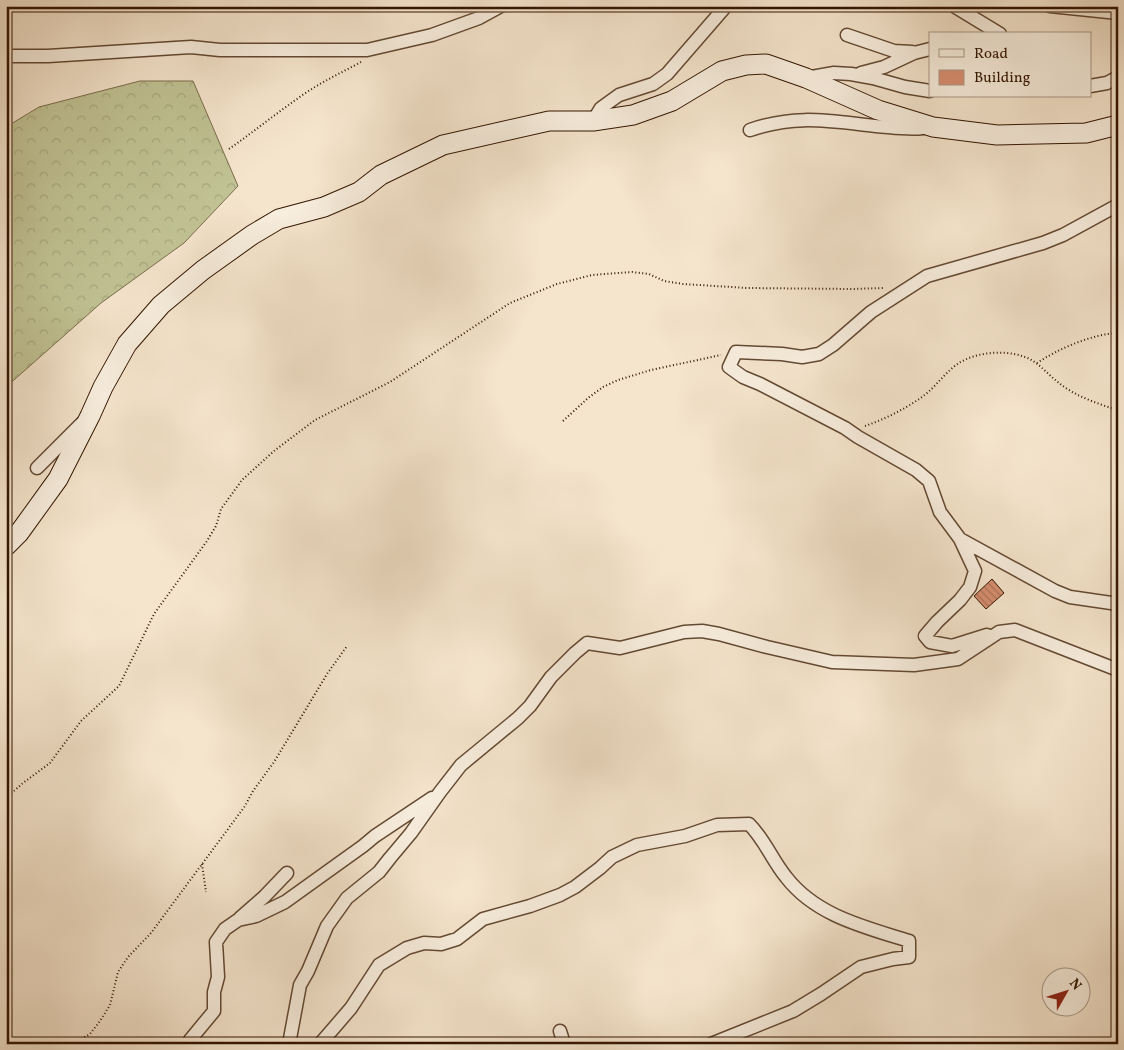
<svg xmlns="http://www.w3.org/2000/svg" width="1124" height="1050" viewBox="0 0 1124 1050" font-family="Vollkorn,serif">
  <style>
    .forest { fill: url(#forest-crowns); stroke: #7a6c4a }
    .building { fill: url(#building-back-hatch); stroke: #321500 }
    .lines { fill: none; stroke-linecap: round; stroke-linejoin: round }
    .street-casing { stroke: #634933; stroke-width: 15 }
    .secondary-casing { stroke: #321500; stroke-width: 21 }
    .path { stroke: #321500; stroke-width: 2; stroke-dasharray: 1 2.5; stroke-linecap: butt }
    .street { stroke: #f8eede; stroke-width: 12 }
    .secondary { stroke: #f8eede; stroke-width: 19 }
  </style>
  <defs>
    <pattern id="forest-crowns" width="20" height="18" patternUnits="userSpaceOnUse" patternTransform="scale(1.25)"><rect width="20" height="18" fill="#c1c395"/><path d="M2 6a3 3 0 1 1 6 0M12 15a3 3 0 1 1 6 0" fill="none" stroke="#a6a77f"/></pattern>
    <pattern id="building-back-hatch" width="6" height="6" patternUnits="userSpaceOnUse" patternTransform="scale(1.25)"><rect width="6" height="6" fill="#d78e70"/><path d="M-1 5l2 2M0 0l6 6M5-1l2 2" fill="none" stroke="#af735a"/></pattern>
  </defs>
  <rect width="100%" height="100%" fill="#f5e5cd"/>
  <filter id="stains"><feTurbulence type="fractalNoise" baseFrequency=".004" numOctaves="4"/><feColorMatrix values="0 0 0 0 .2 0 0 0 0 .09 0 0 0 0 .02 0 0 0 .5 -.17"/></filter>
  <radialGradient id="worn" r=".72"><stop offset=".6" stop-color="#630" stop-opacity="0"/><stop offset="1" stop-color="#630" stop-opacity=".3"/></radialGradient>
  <path class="forest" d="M140,81H193L238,186L184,243L101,303L6,387V127L39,107Z"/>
  <path class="building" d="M992,579L1004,593L986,609L974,596Z"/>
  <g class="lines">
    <g class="street-casing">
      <path id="street" d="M954,6L1000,34
        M1050,6L1118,13
        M847,35L894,51L912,52
        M6,56H48L191,47L220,50H367L432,35L479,18L501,6
        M861,73L884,67L914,53L930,49
        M806,78L834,73L851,74L873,78L905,87L930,91
        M1090,86L1107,83L1118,77
        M593,121L601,108L619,95L653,84L667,74L726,6
        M750,130C797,114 828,121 876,126C891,127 907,130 923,128
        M37,468L82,423
        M960,539L1055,591L1070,597L1118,604
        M987,635L952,646L930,642L925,636L937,622L960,600L970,587L975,571L960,539L940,512L929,481L916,470L858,437L845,428L760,384L743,377L729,367L736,352L782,354L802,357L819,354L833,345L871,312L927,276L1043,243L1063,235L1118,205
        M240,918L264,897L287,873
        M560,1031L564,1044
        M190,1040L214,1011V992L218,977L216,942L225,929L238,920L256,916L285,902L363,846L375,836L432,798
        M289,1044L300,985L308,971L327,926L347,898L379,872L390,858L411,833L440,792L461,765L518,718L530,706L551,677L575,653L587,643L620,648L684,632L702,631L719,634L767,647L832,662L914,665L958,659L999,632L1015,630L1118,670
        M320,1044L351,1008L379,965L407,948L424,943L441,944L457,939L483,919L530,906L560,895L575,887L600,868L612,857L637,845L685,836L717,825L749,824C765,840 772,860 786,877C816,916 865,927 909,941V957L893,959L861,967L821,994L793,1011L711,1044"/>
    </g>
    <g class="secondary-casing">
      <path id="secondary" d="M6,546L19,533L58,479L90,416L103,387L127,344L161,305L203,270L252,235L279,219L324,207L359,192L381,175L443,145L549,121H593L633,115L672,101L722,71L746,65L766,64L806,78L878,110L933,127L997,135L1086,133L1118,125"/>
    </g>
    <path class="path" d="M229,149C252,133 274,115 297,99C317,84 339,74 361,62
      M1037,363C1058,349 1092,334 1118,333
      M563,421L588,398L603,387L618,380L651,370L721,355
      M865,426C885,419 905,409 922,397C936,387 945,372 959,363C976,352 1004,350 1022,356C1037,360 1047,374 1059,383C1075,396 1098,404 1118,410
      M6,798L23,783L50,763L81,721L119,686L154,614L207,541L216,526L221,509L242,480L274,451L315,420L390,382L510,303L557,284L592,275L632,272L649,274L664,281L683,284L747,288L851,289L884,288
      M202,864L206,892
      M72,1044L90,1034L100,1021L110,1005L118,972L128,957L151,933L245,806L253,791L274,762L327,674L347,646"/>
    <use href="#street" class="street"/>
    <use href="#secondary" class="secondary"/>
  </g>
  <rect width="1124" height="1050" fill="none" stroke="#f5e5cd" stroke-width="25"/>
  <rect x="8" y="8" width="1109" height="1035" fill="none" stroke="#321500" stroke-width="2.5"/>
  <rect x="12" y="12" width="1099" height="1025" fill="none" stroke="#321500"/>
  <rect x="929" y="32" width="162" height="65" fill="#f8eede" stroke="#a99785"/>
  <rect x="939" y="49" width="25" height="8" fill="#f8eede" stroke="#a99785"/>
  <text x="974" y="58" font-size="15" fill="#321500">Road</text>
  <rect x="939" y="70" width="25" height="15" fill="#d78e70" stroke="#a99785"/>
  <text x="974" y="82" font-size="15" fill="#321500">Building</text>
  <g transform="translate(1066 992) rotate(51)"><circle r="24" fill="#f8eede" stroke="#a99785"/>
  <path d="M0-4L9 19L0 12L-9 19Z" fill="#8f2418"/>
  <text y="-8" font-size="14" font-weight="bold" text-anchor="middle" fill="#321500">N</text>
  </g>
  <rect width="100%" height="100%" filter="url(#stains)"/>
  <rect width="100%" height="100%" fill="url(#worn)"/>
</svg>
